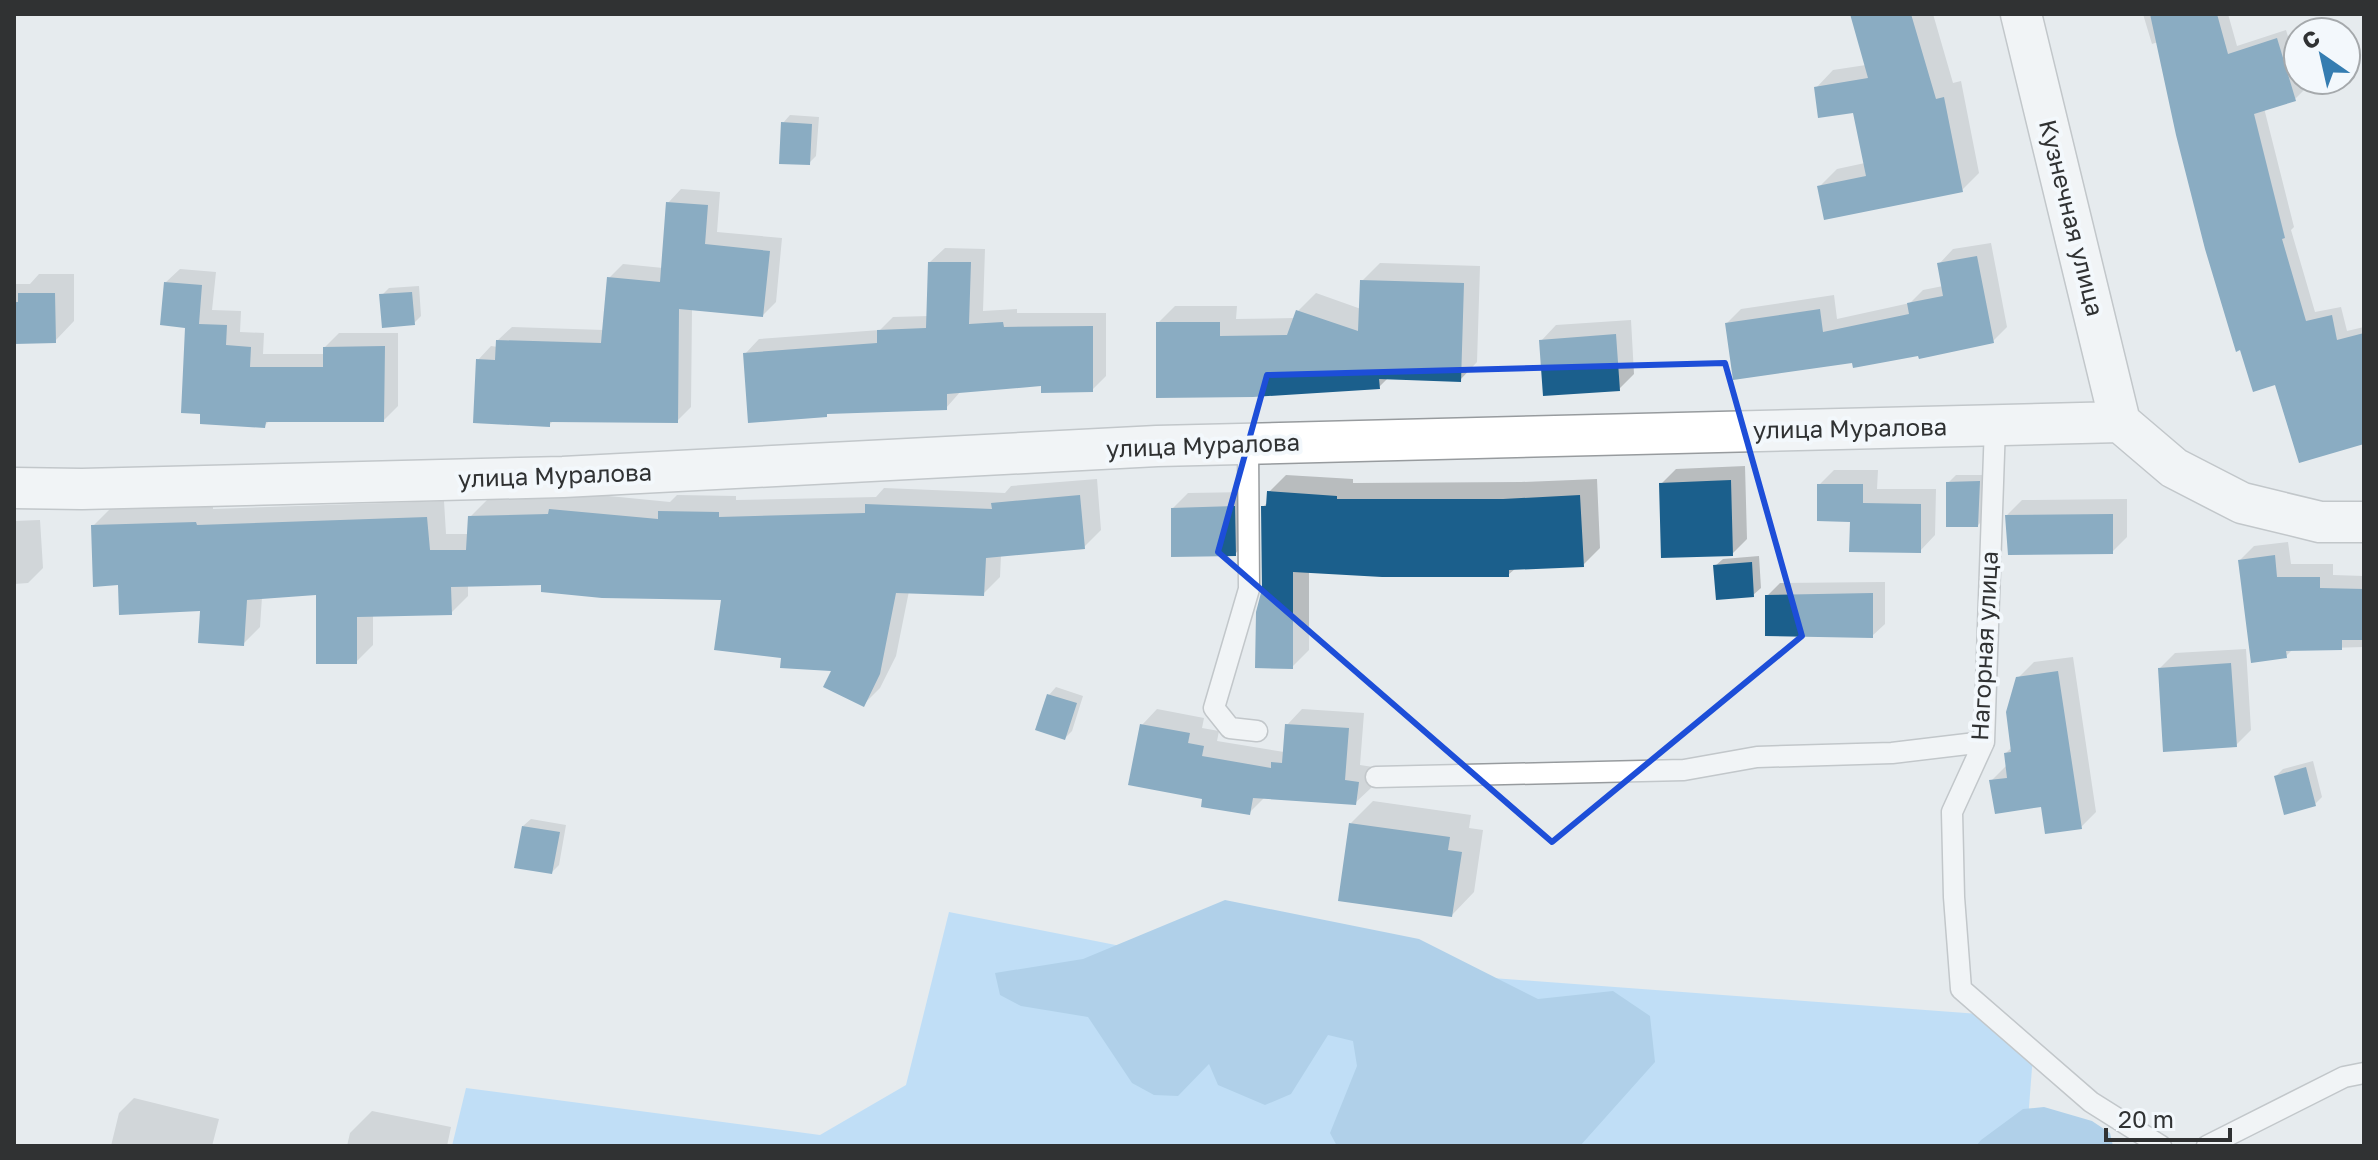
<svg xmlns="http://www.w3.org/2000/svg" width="2378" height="1160" viewBox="0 0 2378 1160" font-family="'Golos Text',sans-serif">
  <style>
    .green { fill: #92cfff }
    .forest { fill: #6fb0e2 }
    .shadow { fill: #0003 }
    .building { fill: #1b5f8c }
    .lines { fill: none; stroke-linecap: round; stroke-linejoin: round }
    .service-casing { stroke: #979b9e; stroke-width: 23 }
    .minor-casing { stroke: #979b9e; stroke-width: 43 }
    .service { stroke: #fff; stroke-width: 20 }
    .minor { stroke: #fff; stroke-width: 40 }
    .marked { fill: none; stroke: #1d4ed8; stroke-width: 6; stroke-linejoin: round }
    .labels { text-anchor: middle; stroke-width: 8; stroke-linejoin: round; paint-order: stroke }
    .street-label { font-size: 24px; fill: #303233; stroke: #f3f8fc }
  </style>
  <rect width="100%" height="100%" fill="#e6ebee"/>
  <path class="green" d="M949,912L1156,953L1979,1014L2033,1055L2026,1146H452L466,1088L820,1135L906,1085Z"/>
  <path class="forest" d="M1225,900L1419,939L1538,999L1613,991L1650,1016L1655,1062L1580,1146H1337L1330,1133L1357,1066L1353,1041L1328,1035L1291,1094L1265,1105L1218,1085L1209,1064L1178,1096L1154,1095L1132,1083L1088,1017L1021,1006L1000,995L995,973L1083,959Z
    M2044,1107L2092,1121L2110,1133L2113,1146H1976L1981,1140L2023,1109Z"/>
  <path class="shadow" d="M1852,14H1933L1953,83L1961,81L1979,173L1962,190L1819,187L1837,169L1865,163L1855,110L1816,88L1833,70L1866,65Z
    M2143,14H2228L2237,46L2286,30L2298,69V80H2301L2304,90L2295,99L2264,108L2294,227L2291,230L2315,312L2341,307L2347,331L2364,327V442L2276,382L2158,42L2152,44Z
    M790,115L819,117L816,156L809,163L783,123Z
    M681,189L720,192L717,232L782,238L776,302L763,315L692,309L691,407L677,421L554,420L549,425L478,360L491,346L498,347V340L512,327L604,330L609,278L623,264L663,268L668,203Z
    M1991,243L2007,327L1993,341L1854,360L1727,323L1741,309L1834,295L1837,319L1910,303L1923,290L1943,286L1939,264L1953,249Z
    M945,248L985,249L983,311L1017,309V313H1106V376L1092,390L1043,384L961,391L946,408L829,412L826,415L745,354L759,339L880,330L893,317L929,316L930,262Z
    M1380,263L1480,266L1477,362L1460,380L1389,377L1379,387L1158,323L1175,306H1237L1236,319L1295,318L1298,311L1316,293L1361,309L1362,281Z
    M180,269L216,272L212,310L241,311L240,332L264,333L263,354H325V347L339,333H398V406L384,420H270L264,426L187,326L165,283Z
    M39,274H74V321L55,341L14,342V284H30Z
    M419,286L421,316L414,323L382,295L389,288Z
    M1631,320L1634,374L1619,389L1541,341L1556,325Z
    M1745,466L1747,539L1732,554L1661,484L1676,469Z
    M1834,470H1878L1877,489H1936L1935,535L1920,551L1852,520L1819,485Z
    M1286,475L1353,479V483L1521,482L1597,479L1600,548L1583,565L1516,568L1508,575L1309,571V650L1292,667L1264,589L1263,507L1268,502L1269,492Z
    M1956,475H1986L1985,518L1978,525L1948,483Z
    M1097,479L1101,530L1084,547L1001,555L1000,577L983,594L909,591L896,656L880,688L863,705L834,669L783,656L723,598L544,583L468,585V596L451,613L373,615V645L356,662L318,593L262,597L260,627L243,644L202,609L120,583L93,526L110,509L213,506V509L444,501L446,534H469L470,517L487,500L562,498L568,492L670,502L677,495L736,496V500L876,497L884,488L1005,493L1011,486Z
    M1250,492V538L1235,554L1173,508L1188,493Z
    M2127,499V537L2112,552L2007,515L2022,500Z
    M40,520L43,568L28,583L14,584V521Z
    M2288,542L2291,564H2333V575L2364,576V647L2293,649L2286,656L2240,560L2254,546Z
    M1759,556L1761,588L1753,595L1715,566L1723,559Z
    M1885,582V624L1872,636L1767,596L1780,583Z
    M2246,649L2251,730L2236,745L2160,668L2175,653Z
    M2073,657L2096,812L2081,827L1992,780L2007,765L2006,753L2013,746L2018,678L2034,662Z
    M1056,687L1083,696L1072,731L1065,738L1037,729L1049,695Z
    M1157,709L1204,718L1202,728L1219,731L1217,741L1284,752L1287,725L1302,709L1364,713L1360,765L1373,767L1371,788L1355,803L1265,797L1249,813L1204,797L1142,725Z
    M2313,761L2322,797L2315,804L2276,776L2283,769Z
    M1373,801L1471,815L1469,828L1483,830L1474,892L1452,915L1351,823Z
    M531,819L566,825L559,865L552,872L523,826Z
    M134,1098L219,1119L212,1146H111L119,1113Z
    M372,1111L451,1127L447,1146H347L350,1133Z"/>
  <path class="building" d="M1850,14H1911L1936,99L1944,97L1963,192L1824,220L1817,186L1866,176L1853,113L1818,118L1814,87L1868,78Z
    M2150,14H2217L2228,54L2277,38L2296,101L2254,114L2285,238L2282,239L2306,321L2332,315L2337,340L2364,333V444L2299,463L2275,385L2253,392L2240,350L2236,352L2205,249L2176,135Z
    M781,122L812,124L810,165L779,164Z
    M666,202L708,205L705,244L770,251L763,317L679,309L678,423L550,422V427L473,423L476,359L495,360L496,340L601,343L607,277L660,282Z
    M1977,256L1994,343L1919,359L1918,356L1853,368L1852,363L1733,380L1725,323L1820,309L1823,332L1909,314L1907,303L1943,296L1937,263Z
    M928,262H971L969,324L1003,322L1004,327L1093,326V392L1041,393V386L947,394V410L827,414V417L748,423L743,353L877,343V330L926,328Z
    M1360,280L1464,283L1461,382L1379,379L1380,389L1253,397L1156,398V322H1220V336L1287,335L1296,310L1358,331Z
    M164,282L202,285L199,324L227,325L226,345L251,347L250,367H323V347L385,346L384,422H266L265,428L200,424V414L181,413L185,328L160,325Z
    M412,292L415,325L382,328L379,294Z
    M18,293H55L56,343L14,344V302H18Z
    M1616,334L1620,391L1543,396L1539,340Z
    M1731,480L1733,556L1661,558L1659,483Z
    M1980,481L1978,527H1946V482Z
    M1817,484H1863V503L1921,504V553L1849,552L1850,522L1817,521Z
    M1267,491L1337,496V499H1503L1580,495L1584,567L1509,570V577H1382L1293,572V669L1255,668L1256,612L1262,589L1261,506H1266Z
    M1080,495L1085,549L986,558L984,596L896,593L880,674L864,707L823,687L831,671L780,668L781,658L714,650L721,600L602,598L541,592V585L451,587L452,615L357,617V664H316V595L247,600L244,646L198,643L200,611L119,615L118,585L93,587L91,525L196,522L197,525L427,517L430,550H466L468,516L548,514L549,509L658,519V511L719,512V517L865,513V504L992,509L991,503Z
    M1235,506L1236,556L1171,557V508Z
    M2113,514V554L2008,555L2005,515Z
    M2275,555L2277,577H2320V588L2364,589V640H2342V650L2286,651L2287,658L2251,663L2238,560Z
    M1752,562L1754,597L1716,600L1713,565Z
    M1873,593V638L1765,636V595Z
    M2231,663L2237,747L2163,752L2158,668Z
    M2058,671L2082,829L2045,834L2041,807L1995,814L1989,780L2007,778L2004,753L2011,752L2006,712L2016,677Z
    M1047,694L1077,703L1065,740L1035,730Z
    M1140,724L1190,733L1188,743L1204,746L1202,756L1271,768V762L1282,763L1285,724L1349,728L1345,780L1359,782L1356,805L1253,798L1250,815L1201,807L1202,799L1128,785Z
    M2306,767L2316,806L2284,815L2274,776Z
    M1349,823L1450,837L1448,850L1462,852L1452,917L1338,901Z
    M522,826L560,832L552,874L514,868Z"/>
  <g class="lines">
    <g class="service-casing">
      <path id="service" d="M1995,425L1984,742L1952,812L1954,897L1961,989L2091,1102L2161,1146
        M1248,444L1249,589L1214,708L1230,728L1257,731
        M1376,777L1684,770L1757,757L1892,753L1984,742
        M2207,1146L2344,1077L2364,1073"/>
    </g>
    <g class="minor-casing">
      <path id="minor" d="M2021,14L2120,422
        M14,488L82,489L563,477L1157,446L2120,422L2174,468L2242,503L2320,522H2364"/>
    </g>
    <use href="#service" class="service"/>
    <use href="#minor" class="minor"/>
  </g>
  <path d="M0 0H2378V1160H0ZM1725,363L1802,636L1552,842L1218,552L1267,375Z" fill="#e6ebee" fill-opacity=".55" fill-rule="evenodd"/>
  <path class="marked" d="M1725,363L1802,636L1552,842L1218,552L1267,375Z"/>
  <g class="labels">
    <g class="street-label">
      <text transform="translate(2071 218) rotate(76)" y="8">Кузнечная улица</text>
      <text transform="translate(1850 429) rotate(-1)" y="8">улица Муралова</text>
      <text transform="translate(1203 446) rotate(-2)" y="8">улица Муралова</text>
      <text transform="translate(555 476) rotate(-2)" y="8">улица Муралова</text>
      <text transform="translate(1985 646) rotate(-87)" y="8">Нагорная улица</text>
    </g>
  </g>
  <rect width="2378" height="1160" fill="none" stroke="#303233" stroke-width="32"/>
  <g transform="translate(2322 56) rotate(326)"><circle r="38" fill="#f3f8fc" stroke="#a5a9ac" stroke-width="2"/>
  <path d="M0-6L14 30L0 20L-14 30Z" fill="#357db1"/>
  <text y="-12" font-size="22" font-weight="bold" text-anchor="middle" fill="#303233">С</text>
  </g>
  <path d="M2106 1128v12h124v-12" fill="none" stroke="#303233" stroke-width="4"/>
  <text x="2118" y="1128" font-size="24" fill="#303233" stroke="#f3f8fc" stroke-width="6" paint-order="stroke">20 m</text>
</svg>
